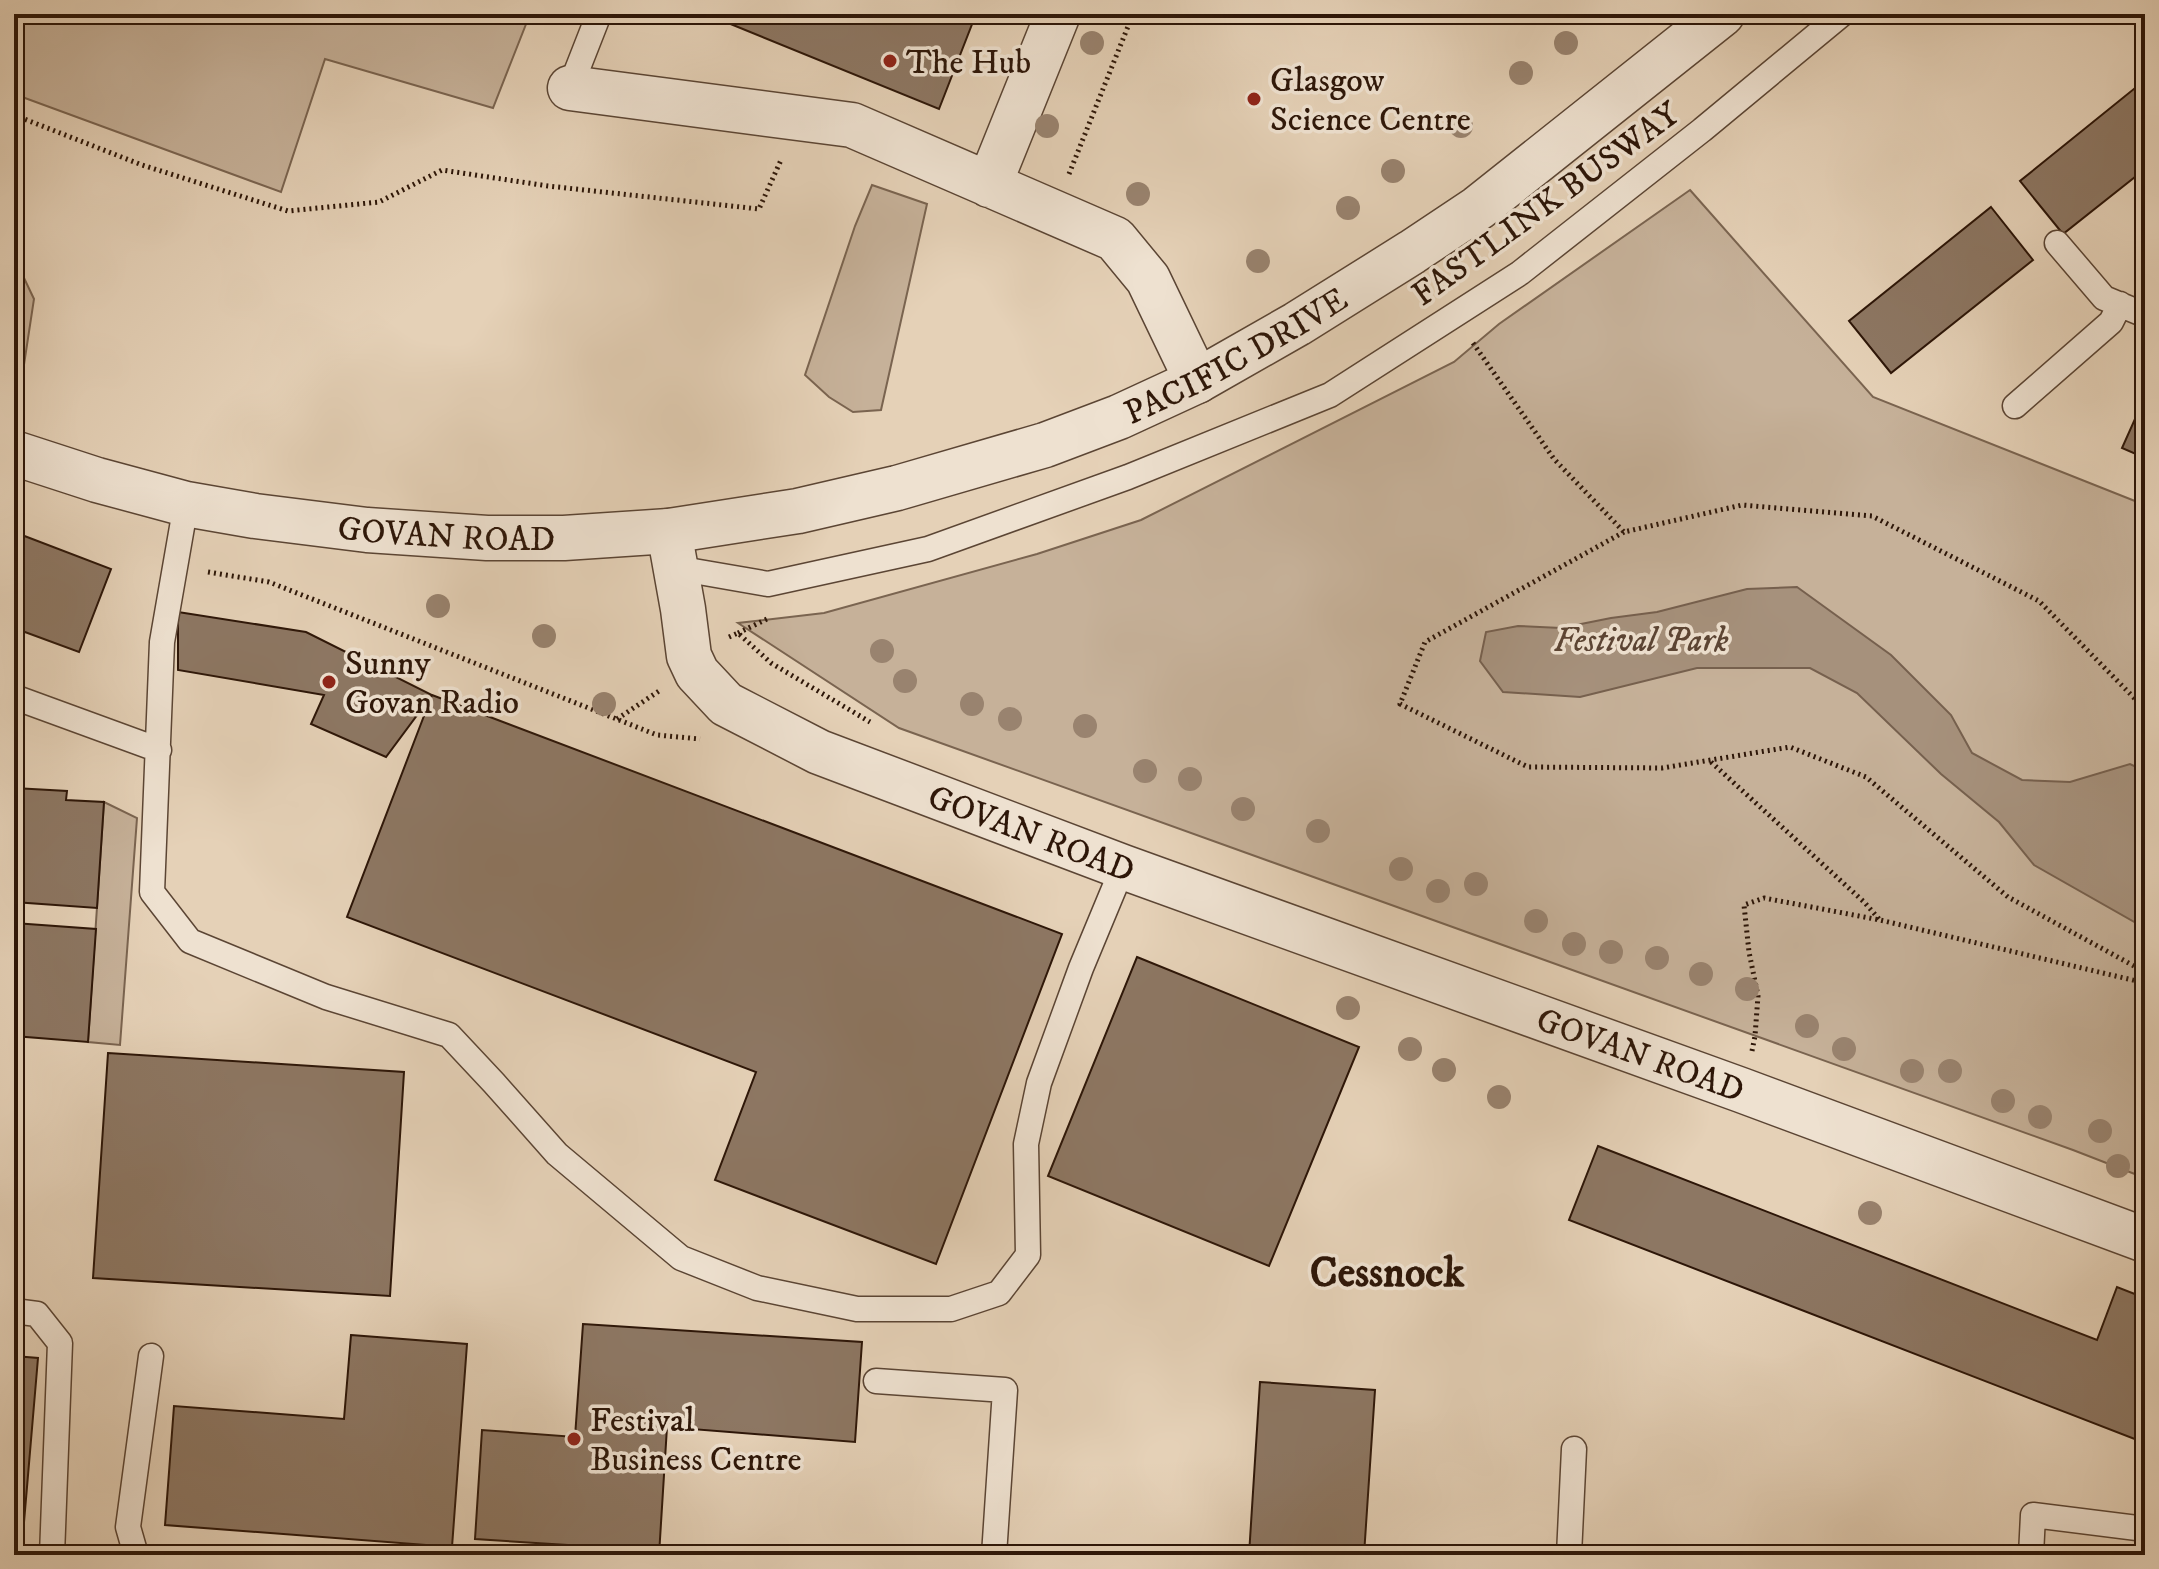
<svg xmlns="http://www.w3.org/2000/svg" width="2159" height="1569" viewBox="0 0 2159 1569" font-family="'IM FELL DW Pica',serif">
  <style>
    .green { fill: #c6b199; stroke: #7a6450; stroke-width: 2 }
    .water { fill: #a6917c; stroke: #76604e; stroke-width: 2 }
    .building { fill: #8d7763; stroke: #2d1608; stroke-width: 2 }
    .lines { fill: none; stroke-linecap: round; stroke-linejoin: round }
    .service-casing { stroke: #5b4534; stroke-width: 27 }
    .minor-casing { stroke: #5b4534; stroke-width: 47 }
    .tertiary-casing { stroke: #5b4534; stroke-width: 47 }
    .path { stroke: #2d1608; stroke-width: 5; stroke-dasharray: 2 4; stroke-linecap: butt }
    .service { stroke: #eee1d0; stroke-width: 24 }
    .minor { stroke: #eee1d0; stroke-width: 44 }
    .tertiary { stroke: #eee1d0; stroke-width: 44 }
    .tree { fill: #99836f }
    .poi-dot { fill: #8f2418; stroke: #eee1d0; stroke-width: 3 }
    .labels { text-anchor: middle; stroke-width: 7; stroke-linejoin: round; paint-order: stroke }
    .poi-label { font-size: 34px; fill: #2d1608; stroke: #eee1d0; text-anchor: start }
    .street-label { font-size: 34px; fill: #2d1608; stroke: #eee1d0 }
    .park-label { font-size: 34px; font-style: italic; fill: #5b4434; stroke: #eee1d0 }
    .district-label { font-size: 42px; font-weight: bold; fill: #2d1608; stroke: #eee1d0 }
  </style>
  <rect width="100%" height="100%" fill="#e5d1b7"/>
  <filter id="stains"><feTurbulence type="fractalNoise" baseFrequency=".0025" numOctaves="4"/><feColorMatrix values="0 0 0 0 .2 0 0 0 0 .09 0 0 0 0 .02 0 0 0 .5 -.17"/></filter>
  <radialGradient id="worn" r=".72"><stop offset=".6" stop-color="#630" stop-opacity="0"/><stop offset="1" stop-color="#630" stop-opacity=".3"/></radialGradient>
  <path class="green" d="M14,14H530L493,108L325,59L281,192L14,94Z
    M872,185L927,204L881,410L853,412L829,397L805,375L855,226Z
    M1690,190L1873,397L2145,505V1178L2073,1150L899,728L738,623L824,613L1037,554L1141,520L1454,362L1499,324Z
    M14,257L34,299L20,391L14,389Z
    M104,802L137,818L120,1045L88,1042Z"/>
  <path class="water" d="M1797,587L1891,655L1951,715L1972,753L2022,780L2070,782L2130,764L2145,771V928L2034,865L1999,822L1941,774L1857,693L1810,668H1697L1580,697L1503,692L1480,661L1486,632L1518,626L1561,628L1611,618L1657,612L1747,589Z"/>
  <path class="building" d="M706,14H976L939,109Z
    M2145,80V169L2063,234L2020,181Z
    M1991,207L2033,260L1891,373L1849,321Z
    M2143,401L2145,402V458L2122,448Z
    M14,532L111,569L79,652L14,628Z
    M178,612L306,632L432,695L386,757L311,724L324,695L178,670Z
    M432,695L1062,934L936,1264L715,1180L756,1072L347,917Z
    M14,788L67,791L66,800L104,802L97,908L14,902Z
    M14,923L96,929L88,1042L14,1036Z
    M1137,957L1359,1047L1269,1266L1048,1176Z
    M108,1053L404,1072L390,1296L93,1278Z
    M1598,1146L2097,1340L2117,1287L2145,1298V1443L1569,1220Z
    M583,1324L862,1342L855,1442L667,1427L659,1555H567V1545L475,1539L482,1430L575,1437Z
    M351,1335L467,1344L452,1547L165,1525L174,1406L344,1419Z
    M14,1356L38,1358L23,1534L14,1533Z
    M1260,1382L1375,1390L1364,1555H1249Z"/>
  <g class="lines">
    <g class="service-casing">
      <path id="service" d="M570,88L599,14
        M2057,243L2104,298L2145,315
        M2015,406L2111,322L2120,304
        M186,504L162,642L152,892L190,941L326,997L449,1035L494,1083L557,1154L681,1258L757,1288L857,1309H951L999,1293L1028,1255L1026,1144L1039,1083L1081,968L1123,867
        M676,568L768,584L928,549L1128,477L1330,395L1520,273L1702,130L1842,14
        M14,697L159,750
        M14,1311L37,1314L60,1343L52,1555
        M876,1381L1005,1390L994,1555
        M136,1555L128,1527L151,1356
        M1569,1555L1574,1449
        M2031,1555L2033,1515L2145,1529"/>
    </g>
    <g class="minor-casing">
      <path id="minor" d="M570,88L852,125L1115,239L1148,279L1197,381
        M989,185L1058,14"/>
    </g>
    <g class="tertiary-casing">
      <g id="tertiary">
        <path id="s1" d="M14,453L97,480L186,504L255,516L367,530L487,538H564L669,531L798,511L897,488L1045,445L1119,417L1197,381L1297,324L1412,252L1478,208L1722,14"/>
        <path id="s2" d="M669,531L683,609L689,656L697,673L726,704L819,752L1123,867L1741,1090L2145,1240"/>
      </g>
    </g>
    <path class="path" d="M14,115L142,165L288,211L379,202L442,170L548,186L759,209L781,160
      M1069,174L1133,14
      M1473,343L1554,459L1624,532L1742,505L1872,516L2039,601L2145,709
      M1624,532L1425,642L1400,704L1528,767L1662,768L1790,747L1866,777L2008,897L2145,972
      M208,572L269,582L657,735L700,739
      M738,633L767,619
      M729,637L738,633L771,663L870,722
      M617,719L659,691
      M1711,762L1864,902L1879,919
      M1752,1051L1755,1036L1758,996L1749,952L1744,905L1764,898L1880,920L2145,983"/>
    <use href="#service" class="service"/>
    <use href="#minor" class="minor"/>
    <use href="#tertiary" class="tertiary"/>
  </g>
  <g class="tree">
    <circle cx="1092" cy="43" r="12"/>
    <circle cx="1566" cy="43" r="12"/>
    <circle cx="1521" cy="73" r="12"/>
    <circle cx="1047" cy="126" r="12"/>
    <circle cx="1461" cy="126" r="12"/>
    <circle cx="1393" cy="171" r="12"/>
    <circle cx="1138" cy="194" r="12"/>
    <circle cx="1348" cy="208" r="12"/>
    <circle cx="1258" cy="261" r="12"/>
    <circle cx="438" cy="606" r="12"/>
    <circle cx="544" cy="636" r="12"/>
    <circle cx="882" cy="651" r="12"/>
    <circle cx="905" cy="681" r="12"/>
    <circle cx="604" cy="704" r="12"/>
    <circle cx="972" cy="704" r="12"/>
    <circle cx="1010" cy="719" r="12"/>
    <circle cx="1085" cy="726" r="12"/>
    <circle cx="1145" cy="771" r="12"/>
    <circle cx="1190" cy="779" r="12"/>
    <circle cx="1243" cy="809" r="12"/>
    <circle cx="1318" cy="831" r="12"/>
    <circle cx="1401" cy="869" r="12"/>
    <circle cx="1476" cy="884" r="12"/>
    <circle cx="1438" cy="891" r="12"/>
    <circle cx="1536" cy="921" r="12"/>
    <circle cx="1574" cy="944" r="12"/>
    <circle cx="1611" cy="952" r="12"/>
    <circle cx="1657" cy="958" r="12"/>
    <circle cx="1701" cy="974" r="12"/>
    <circle cx="1747" cy="989" r="12"/>
    <circle cx="1348" cy="1008" r="12"/>
    <circle cx="1807" cy="1026" r="12"/>
    <circle cx="1410" cy="1049" r="12"/>
    <circle cx="1844" cy="1049" r="12"/>
    <circle cx="1444" cy="1070" r="12"/>
    <circle cx="1912" cy="1071" r="12"/>
    <circle cx="1950" cy="1071" r="12"/>
    <circle cx="1499" cy="1097" r="12"/>
    <circle cx="2003" cy="1101" r="12"/>
    <circle cx="2040" cy="1117" r="12"/>
    <circle cx="2100" cy="1131" r="12"/>
    <circle cx="2118" cy="1166" r="12"/>
    <circle cx="1870" cy="1213" r="12"/>
  </g>
  <g class="poi-dot">
    <circle cx="890" cy="61" r="8"/>
    <circle cx="1254" cy="99" r="8"/>
    <circle cx="329" cy="682" r="8"/>
    <circle cx="574" cy="1439" r="8"/>
  </g>
  <g class="labels">
    <g class="poi-label">
      <text x="906" y="73">The Hub</text>
      <text x="1270" y="91">Glasgow<tspan x="1270" dy="39">Science Centre</tspan></text>
      <text x="345" y="674">Sunny<tspan x="345" dy="39">Govan Radio</tspan></text>
      <text x="590" y="1431">Festival<tspan x="590" dy="39">Business Centre</tspan></text>
    </g>
    <g class="street-label">
      <text transform="translate(1545 203) rotate(-36)" y="12">FASTLINK BUSWAY</text>
      <text dy="12" stroke="none"><textPath href="#s1" startOffset="1262">PACIFIC DRIVE</textPath></text>
      <text dy="12" stroke="none"><textPath href="#s1" startOffset="442">GOVAN ROAD</textPath></text>
      <text dy="12" stroke="none"><textPath href="#s2" startOffset="520">GOVAN ROAD</textPath></text>
      <text dy="12" stroke="none"><textPath href="#s2" startOffset="1168">GOVAN ROAD</textPath></text>
    </g>
    <g class="park-label">
      <text x="1641" y="651">Festival Park</text>
    </g>
    <g class="district-label">
      <text x="1387" y="1286">Cessnock</text>
    </g>
  </g>
  <rect width="2159" height="1569" fill="none" stroke="#e5d1b7" stroke-width="48"/>
  <rect x="16" y="16" width="2127" height="1537" fill="none" stroke="#2d1608" stroke-width="4"/>
  <rect x="24" y="24" width="2111" height="1521" fill="none" stroke="#2d1608" stroke-width="2"/>
  <rect width="100%" height="100%" filter="url(#stains)"/>
  <rect width="100%" height="100%" fill="url(#worn)"/>
</svg>
